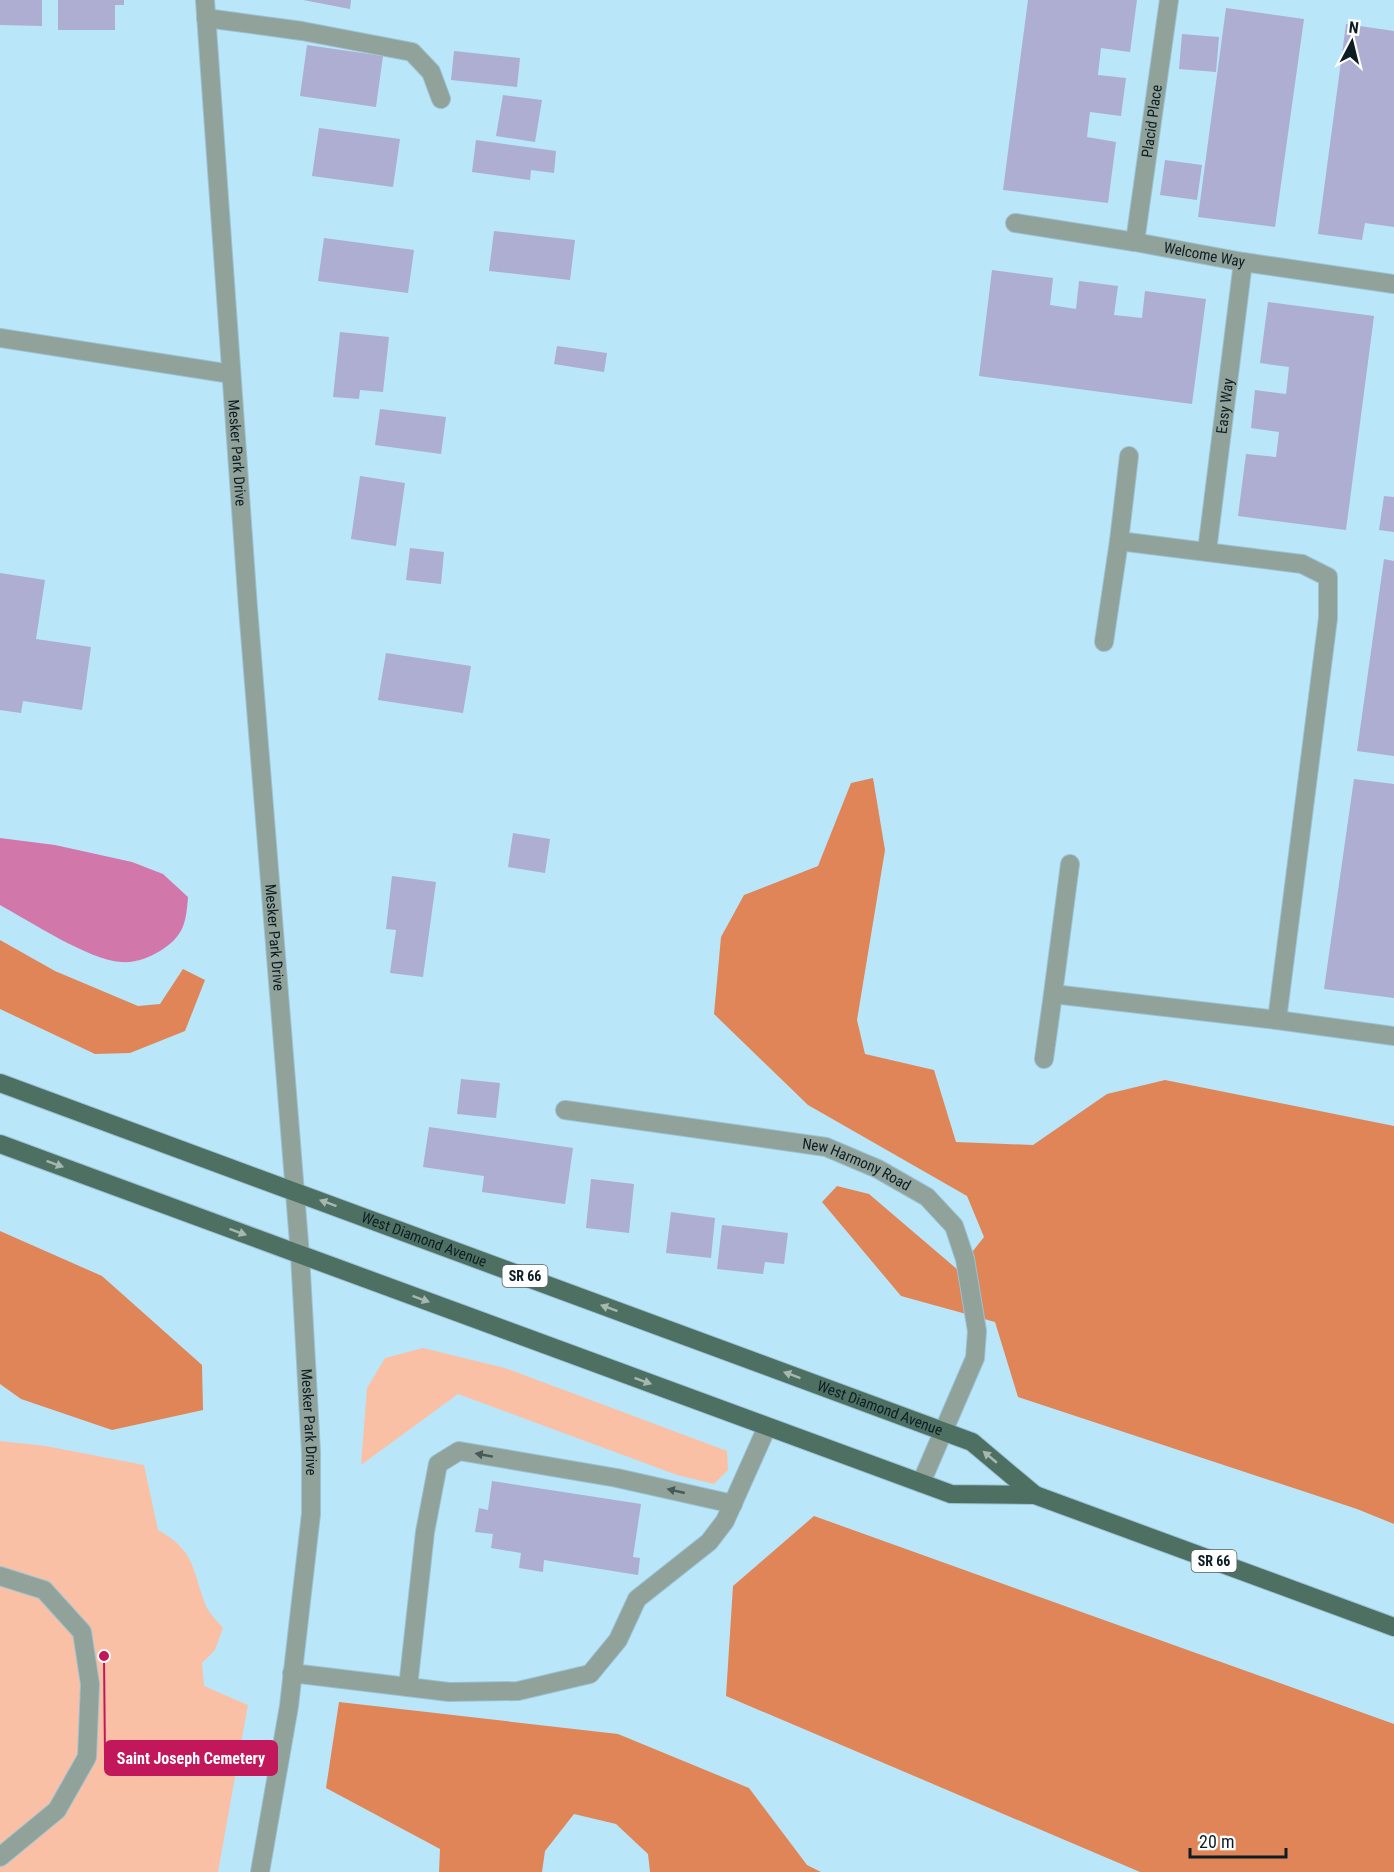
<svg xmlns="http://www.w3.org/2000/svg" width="1394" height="1872" viewBox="0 0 1394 1872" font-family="'Roboto Condensed',sans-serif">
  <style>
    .green { fill: #fac0a5 }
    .forest { fill: #e08557 }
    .water { fill: #d277a9 }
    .building { fill: #aeadd2 }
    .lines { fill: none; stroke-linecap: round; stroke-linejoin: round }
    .service-casing { stroke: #9bc2d3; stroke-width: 20 }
    .minor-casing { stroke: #9bc2d3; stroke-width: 20 }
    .tertiary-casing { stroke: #9bc2d3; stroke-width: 20 }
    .primary-casing { stroke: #9bc2d3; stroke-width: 20 }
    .service { stroke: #90a29a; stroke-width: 18 }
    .minor { stroke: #90a29a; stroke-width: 18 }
    .tertiary { stroke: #90a29a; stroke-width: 18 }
    .primary { stroke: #4e7062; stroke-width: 18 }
    .oneway { fill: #a6b8b0 }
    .oneway2 { fill: #485959 }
    .labels { text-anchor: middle; stroke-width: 5; stroke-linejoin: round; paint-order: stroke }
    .shield { fill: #fff; stroke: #566166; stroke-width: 1.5 }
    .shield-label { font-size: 14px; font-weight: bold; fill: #0d1d24 }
    .street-label { font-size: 15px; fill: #0d1d24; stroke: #fff }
    .leader { fill: none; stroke: #c2185b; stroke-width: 2 }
    .callout-dot { fill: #c2185b; stroke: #fff; stroke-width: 2 }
    .callout { fill: #c2185b; stroke: #c2185b; stroke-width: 2 }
    .callout-label { font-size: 16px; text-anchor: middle; font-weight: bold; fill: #fff }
  </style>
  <rect width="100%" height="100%" fill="#bae6fa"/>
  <path class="green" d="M423,1348L505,1368L727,1451L728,1470L714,1484L677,1475L458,1394L361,1465L367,1388L385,1358Z
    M0,1441L46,1446L144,1465L158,1530C196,1551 192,1570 206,1606C210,1614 217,1621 223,1628L215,1650L202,1663L204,1686L248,1705L218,1872H0Z"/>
  <path class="forest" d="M873,778L885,850L857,1020L865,1054L934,1070L956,1142L1033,1145L1107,1094L1165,1080L1394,1126V1524L1357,1509L1018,1397L995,1322L901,1296L822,1202L837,1186L869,1194L958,1270L984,1237L967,1196L808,1105L714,1014L721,937L744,895L818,866L851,783Z
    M0,940L55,971L138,1006L160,1004L183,969L205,980L185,1031L130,1053L95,1054L0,1009Z
    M0,1231L102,1276L202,1365L203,1410L112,1430L21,1399L0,1384Z
    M814,1516L1394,1724V1872H1140L726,1696L733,1586Z
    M339,1702L618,1734L749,1788L807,1865L821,1872H650L648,1854L616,1824L574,1814L545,1851L542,1872H439L440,1849L326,1788Z"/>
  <path class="water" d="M0,838L55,845L132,862L163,874L188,897C186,923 184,936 160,951C148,958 136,963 121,962C89,960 31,922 0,905Z"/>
  <path class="building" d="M0,0H42V26L0,25Z
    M58,0H124V5H115V30H58Z
    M303,0H351L350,9Z
    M1028,0H1137L1130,52L1101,48L1098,75L1126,78L1121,116L1090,112L1087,137L1116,142L1108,203L1003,190Z
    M1226,8L1304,19L1275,227L1198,217Z
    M1346,24L1394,31V227L1365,223L1362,240L1318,234Z
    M1182,34L1219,37L1216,72L1179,69Z
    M307,45L383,56L376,107L300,96Z
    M454,51L520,58L517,87L451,80Z
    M503,95L542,100L535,142L496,136Z
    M319,128L400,139L393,187L312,176Z
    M476,140L556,151L554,173L531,170L530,180L472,172Z
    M1165,160L1202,165L1197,200L1160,195Z
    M494,231L575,240L570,280L489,271Z
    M324,238L414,250L408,293L318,281Z
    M992,270L1053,278L1050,305L1076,309L1079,281L1118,286L1114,315L1142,318L1145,291L1206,299L1192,404L979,376Z
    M1268,302L1374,316L1346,530L1238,516L1246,454L1276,457L1279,432L1251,428L1255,390L1286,394L1289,367L1260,363Z
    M340,332L389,337L383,392L360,390L359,399L333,397Z
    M557,346L607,353L604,372L554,364Z
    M380,409L446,417L441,454L375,445Z
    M360,476L405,483L396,546L351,539Z
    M1384,496L1394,497V532L1379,530Z
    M410,548L444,552L441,584L406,580Z
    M1384,559L1394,561V756L1357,751Z
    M0,573L45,580L36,639L91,647L82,710L23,701L21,713L0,710Z
    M386,653L471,666L463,713L378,700Z
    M1354,779L1394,784V998L1324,989Z
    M513,833L550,839L545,873L508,867Z
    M392,876L436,882L423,977L390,973L396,930L386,929Z
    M461,1079L500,1083L496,1118L457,1114Z
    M429,1127L573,1148L565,1204L482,1192L484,1176L423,1167Z
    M591,1179L634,1184L629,1233L586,1228Z
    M671,1212L715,1218L711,1258L666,1253Z
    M722,1225L788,1233L784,1264L765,1262L763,1274L717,1269Z
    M492,1481L641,1504L633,1557L640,1558L638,1575L544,1560L543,1572L519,1568L521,1553L491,1548L493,1534L475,1532L479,1508L488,1510Z"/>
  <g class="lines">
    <g class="service-casing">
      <g id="service">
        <path d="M206,18L302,31L412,52L431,72L441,99"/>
        <path d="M0,338L231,374"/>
        <path id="s1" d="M565,1110L826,1147L878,1169L927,1197L954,1226L965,1259L977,1331L975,1358L921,1483"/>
        <path d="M0,1576L44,1590L82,1632L90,1684L87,1757L57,1810L0,1857"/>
        <path d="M292,1673L449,1692L518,1691L590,1674L618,1640L637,1599L709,1542L725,1521L767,1427"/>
        <path d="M408,1687L425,1532L438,1464L459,1451L617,1478L733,1504"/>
      </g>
    </g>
    <g class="minor-casing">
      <g id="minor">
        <path id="s2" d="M1015,223L1135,242L1243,262L1394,284"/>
        <path id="s3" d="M1135,242L1169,0"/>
        <path id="s4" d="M1207,551L1243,262"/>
        <path d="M1104,642L1119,541"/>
        <path d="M1070,864L1053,994L1277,1020L1328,618V577L1302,564L1119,541L1129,456"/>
        <path d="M1277,1020L1394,1036"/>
        <path d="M1044,1059L1053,994"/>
      </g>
    </g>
    <g class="tertiary-casing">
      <g id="tertiary">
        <path id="s5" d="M205,0L248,608L300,1255L311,1452V1514L289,1706L260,1872"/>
      </g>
    </g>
    <g class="primary-casing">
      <g id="primary">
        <path id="s6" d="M0,1083L972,1442L1035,1495"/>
        <path d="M0,1144L951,1494L1035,1495L1394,1627"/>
      </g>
    </g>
    <use href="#service" class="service"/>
    <use href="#minor" class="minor"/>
    <use href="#tertiary" class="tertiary"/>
    <use href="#primary" class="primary"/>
  </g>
  <defs><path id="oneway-solid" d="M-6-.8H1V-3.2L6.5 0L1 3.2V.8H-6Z" transform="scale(1.5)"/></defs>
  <g class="oneway">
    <use href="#oneway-solid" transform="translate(55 1164) rotate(20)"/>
    <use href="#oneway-solid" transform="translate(328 1203) rotate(-160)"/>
    <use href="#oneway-solid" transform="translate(238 1232) rotate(20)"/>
    <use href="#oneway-solid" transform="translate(421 1299) rotate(20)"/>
    <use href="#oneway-solid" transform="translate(609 1308) rotate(-160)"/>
    <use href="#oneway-solid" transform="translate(792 1375) rotate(-160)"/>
    <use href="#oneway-solid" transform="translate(643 1381) rotate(20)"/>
    <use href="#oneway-solid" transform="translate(990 1457) rotate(-140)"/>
  </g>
  <g class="oneway2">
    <use href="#oneway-solid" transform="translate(484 1455) rotate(-170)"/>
    <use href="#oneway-solid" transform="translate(676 1491) rotate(-167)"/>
  </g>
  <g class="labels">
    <g class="shield">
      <rect x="502.5" y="1265" width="45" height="22" rx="4.5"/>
      <rect x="1191.5" y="1550" width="45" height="22" rx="4.5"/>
    </g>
    <g class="shield-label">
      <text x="525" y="1281">SR 66</text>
      <text x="1214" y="1566">SR 66</text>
    </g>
    <g class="street-label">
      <text dy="5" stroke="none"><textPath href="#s3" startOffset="122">Placid Place</textPath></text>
      <text dy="5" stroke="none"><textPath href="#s2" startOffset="192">Welcome Way</textPath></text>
      <text dy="5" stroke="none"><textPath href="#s4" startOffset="146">Easy Way</textPath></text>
      <text dy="5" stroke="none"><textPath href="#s5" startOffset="454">Mesker Park Drive</textPath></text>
      <text dy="5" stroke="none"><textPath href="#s5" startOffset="940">Mesker Park Drive</textPath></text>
      <text dy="5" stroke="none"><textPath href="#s1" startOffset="298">New Harmony Road</textPath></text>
      <text dy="5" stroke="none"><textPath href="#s6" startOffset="452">West Diamond Avenue</textPath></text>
      <text dy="5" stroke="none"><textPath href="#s6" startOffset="938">West Diamond Avenue</textPath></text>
      <text dy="5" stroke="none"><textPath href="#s5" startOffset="1426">Mesker Park Drive</textPath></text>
    </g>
  </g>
  <path class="leader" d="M104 1656L105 1758"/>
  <circle class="callout-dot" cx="104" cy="1656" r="6"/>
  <rect class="callout" x="105" y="1741" width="172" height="34" rx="6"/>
  <g class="callout-label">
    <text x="191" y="1764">Saint Joseph Cemetery</text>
  </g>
  <g transform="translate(1352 42) rotate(7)" stroke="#ffffff" stroke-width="4.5" paint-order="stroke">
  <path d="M0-4.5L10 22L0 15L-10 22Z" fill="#0d1d24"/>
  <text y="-9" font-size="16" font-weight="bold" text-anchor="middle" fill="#0d1d24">N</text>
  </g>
  <path d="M1190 1848v9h96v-9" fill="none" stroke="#0d1d24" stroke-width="3"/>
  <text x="1199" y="1848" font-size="18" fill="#0d1d24" stroke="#ffffff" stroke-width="4.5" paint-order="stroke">20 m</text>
</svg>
